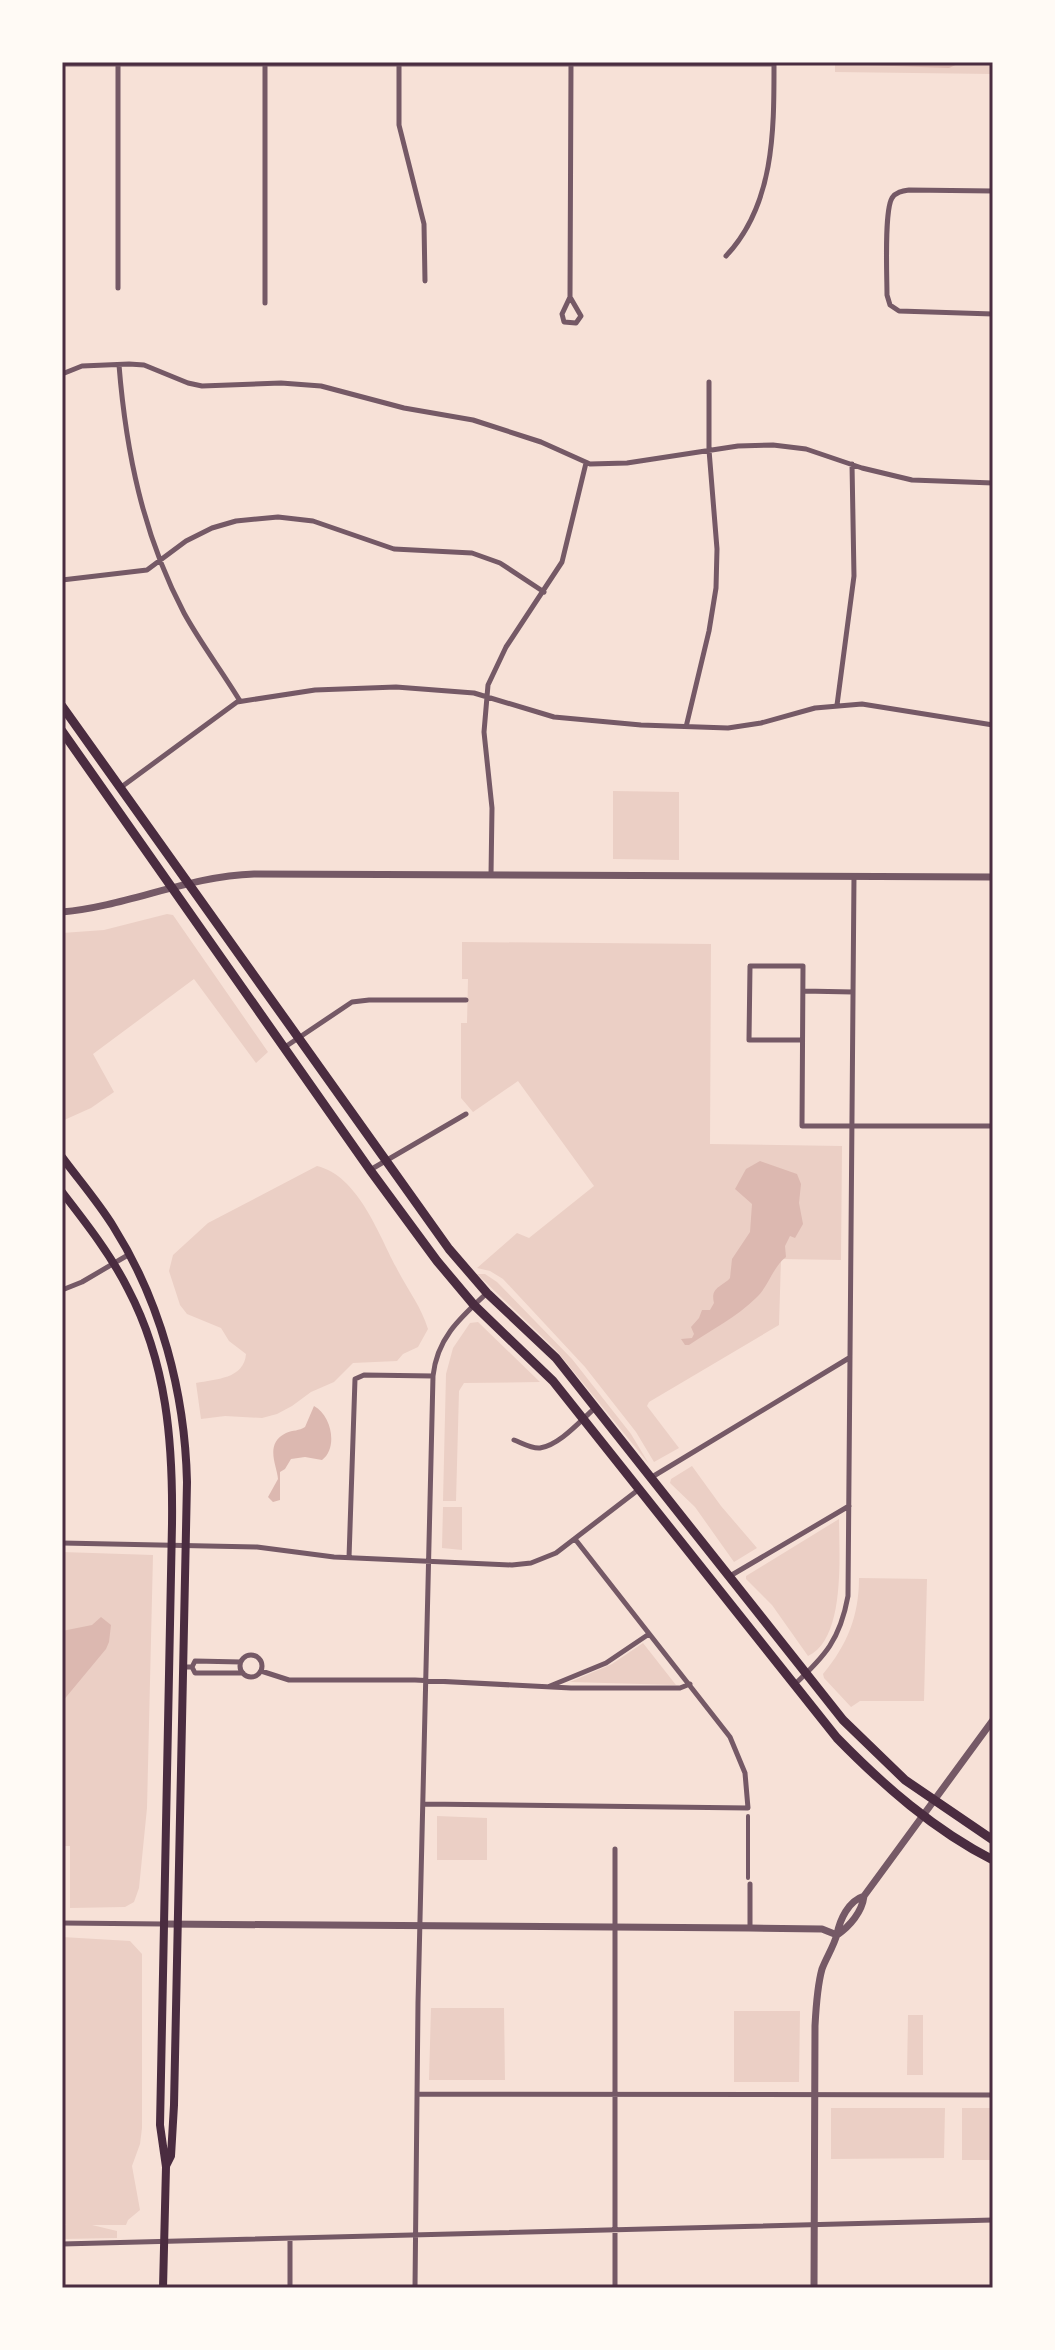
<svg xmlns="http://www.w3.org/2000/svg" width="1055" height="2350" viewBox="0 0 1055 2350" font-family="'Golos Text',sans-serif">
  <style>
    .green { fill: #ebcfc5 }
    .water { fill: #dcb8b0 }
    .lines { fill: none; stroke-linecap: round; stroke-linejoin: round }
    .pedestrian { stroke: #755966; stroke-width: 4 }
    .minor { stroke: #755966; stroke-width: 5 }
    .tertiary { stroke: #755966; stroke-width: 7 }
    .secondary { stroke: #4a2c40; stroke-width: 8 }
    .primary { stroke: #4a2c40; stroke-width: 9 }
    .neatline { fill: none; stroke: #4a2c40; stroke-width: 3 }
  </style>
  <rect width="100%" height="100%" fill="#f7e1d7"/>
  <path class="green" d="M835,62H993V74L835,72Z
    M613,791L679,792V860L613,859Z
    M167,914L173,915L268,1052L256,1063L194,979L93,1054L114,1092L91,1108L62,1121V933L104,930Z
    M462,942L711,944L710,1144L842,1146L841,1260L781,1259L779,1325L649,1402L647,1406L679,1448L654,1462L636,1432L585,1367L503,1279L490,1271L477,1268L517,1233L529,1238L594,1186L518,1081L473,1112L461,1098V1023H467L468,979H462Z
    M317,1166C358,1176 378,1233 396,1267C407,1289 421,1306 428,1329L418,1347L403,1354L397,1361L353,1363L334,1382L311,1392L292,1406L277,1414L262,1418L225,1416L201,1419L196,1383C216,1379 244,1379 246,1354L229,1341L221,1328L187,1314L180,1305L169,1271L173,1255L208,1223Z
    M477,1274H485L497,1282L572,1359L631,1434L649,1464L556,1350Z
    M478,1322L540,1382L464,1383L459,1391L456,1501H443L446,1374L453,1348L470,1323Z
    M692,1466L721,1506L757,1548L734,1562L695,1507L670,1483L671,1479Z
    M443,1507H462V1550L442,1548Z
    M839,1519C839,1554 846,1639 808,1656L772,1605L746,1579V1576Z
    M62,1552L153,1555L147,1808L139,1888L134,1902L125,1907L70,1908V1846H62Z
    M859,1578L927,1579L924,1701H860L851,1707L824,1678L823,1674C847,1645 859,1616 859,1578Z
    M643,1643L676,1685L570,1682L612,1664Z
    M437,1816L487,1818V1860H437Z
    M62,1937L130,1941L142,1954V2128L140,2144L132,2166L140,2210L128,2220L126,2225H92L117,2231V2238L62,2239V2225L67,2224H62Z
    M431,2008H504L505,2080H429Z
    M734,2011H800L799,2082H734Z
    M908,2015H923V2075H907Z
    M831,2108H945L944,2158L831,2159Z
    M962,2108H993V2160H962Z"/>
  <path class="water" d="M859,62H962L949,68L867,65Z
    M760,1161L797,1174L801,1184L799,1203L803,1224L795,1238L790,1236L785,1246L786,1257C772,1268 769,1286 756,1298C737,1317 711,1330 689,1345H685L681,1339L692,1338L694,1334L691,1327L699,1318L702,1310H710L714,1303C710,1287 722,1287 730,1278L732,1259L750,1232L752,1204L735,1189L746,1169Z
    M314,1406C332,1416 338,1448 322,1460L305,1457L291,1459L285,1469L280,1472V1500L273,1502L268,1497L278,1479C277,1465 264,1444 286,1433C293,1430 299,1431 305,1427Z
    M101,1617L111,1625L109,1642L106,1649L62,1702V1631L92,1625Z"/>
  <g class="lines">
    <path class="pedestrian" d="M748,1878V1816"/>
    <path class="minor" d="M399,62V125L424,224L425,281
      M62,64H774
      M993,191L909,190C902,191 896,192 892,198C884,211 887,277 887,295L890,305L899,311L993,314
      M726,256C775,204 774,129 774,62
      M118,288V65
      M570,297L581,316L576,323L564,322L562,314L570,297L571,63
      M265,303V65
      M119,365C126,452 143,535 184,613C201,644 222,671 240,701
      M62,374L82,366L129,364L144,365L188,383L202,386L281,383L321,386L404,408L473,420L541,442L590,464L627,463L738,446L773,445L806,449L862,468L912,480L993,483
      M62,580L147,570L186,541L212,528L236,521L278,517L313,521L394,549L472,553L500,563L544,592
      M837,705L854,576L852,464
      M686,727L709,631L716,588L717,549L709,450V382
      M120,788L237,702L315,690L396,687L474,693L554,717L641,725L728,728L761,723L815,708L862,704L993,725
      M491,875L492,808L484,732L488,685L506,647L562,562L586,463
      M803,991L853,992
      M802,1040H749L750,966H803L802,1126H993
      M285,1047L352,1002L369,1000H466
      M370,1170L466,1114
      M62,1290L82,1282L128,1255
      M514,1440C522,1443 532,1449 540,1448C560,1445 581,1420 595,1408
      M652,1477L849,1358
      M62,1543L257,1547L334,1557L512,1565L531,1563L556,1553L638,1490
      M349,1558L355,1379L364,1375L433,1376
      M730,1576L849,1506
      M240 1666a11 11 0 1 1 22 0a11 11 0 1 1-22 0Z
      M184,1667H192L195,1673H243
      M192,1667L195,1661L241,1662
      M261,1671L289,1680H415L571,1688H680L690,1684
      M794,1685C825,1656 840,1640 848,1596L854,876
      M550,1686L606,1663L649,1634
      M423,1804L748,1808L745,1773L730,1737L575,1539
      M615,1849V2288
      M62,1923L163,1924
      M750,1928V1884
      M417,2094L993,2095
      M62,2244L993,2220
      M290,2288V2239
      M415,2288L418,2003L433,1376C437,1338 460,1318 487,1293"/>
    <path class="tertiary" d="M62,912C128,906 188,876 254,874L993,877
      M864,1896L993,1720
      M163,1924L750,1928L822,1929L837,1935
      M814,2288L815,2026C816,2007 817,1987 822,1969C826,1958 834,1946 837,1934C840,1920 848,1901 864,1896C862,1912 850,1926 837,1935"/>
    <path class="secondary" d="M62,1157C79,1180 98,1202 113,1226C161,1302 185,1393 187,1482L174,2105L171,2156L166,2166
      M62,1192C86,1223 111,1255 128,1289C167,1363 173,1443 172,1524L160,2125L166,2167L163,2288"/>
    <path class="primary" d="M62,706L449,1249L487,1293L556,1358L843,1720L905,1780L993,1840
      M62,731L370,1170L437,1261L474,1305L553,1381L837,1738C883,1785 934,1830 993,1860"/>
  </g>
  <rect width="1055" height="2350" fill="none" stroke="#fffaf5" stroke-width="128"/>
  <rect x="64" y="64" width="927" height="2222" class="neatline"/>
</svg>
